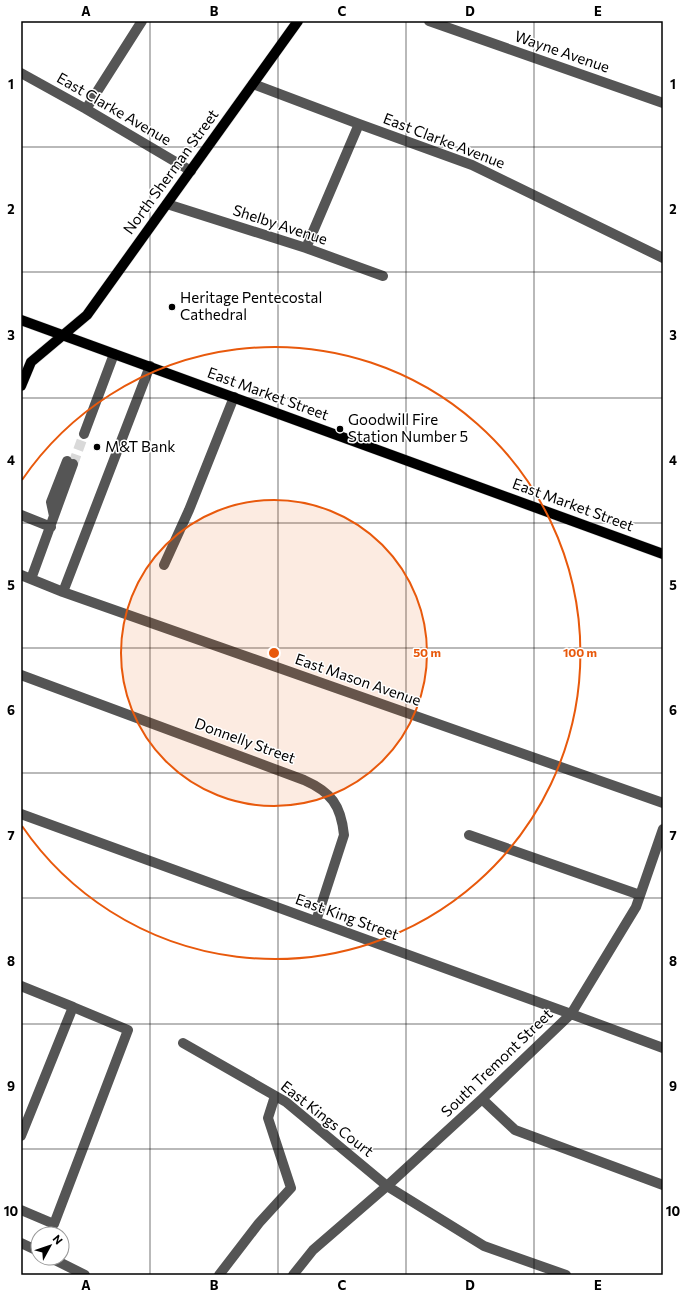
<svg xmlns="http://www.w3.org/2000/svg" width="684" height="1296" viewBox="0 0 684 1296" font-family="Commissioner,sans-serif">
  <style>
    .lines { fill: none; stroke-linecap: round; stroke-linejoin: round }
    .minor-tunnel { stroke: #d9d9d9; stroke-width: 10; stroke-dasharray: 10 5; stroke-linecap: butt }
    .major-casing { stroke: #dbdbdb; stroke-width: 11 }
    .minor { stroke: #555; stroke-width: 10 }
    .major { stroke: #000; stroke-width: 10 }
    .grid { fill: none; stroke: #000; stroke-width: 1; stroke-opacity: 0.55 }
    .ring { fill: none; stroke: #e8590c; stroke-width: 2 }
    .poi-dot { fill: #000; stroke: #fff; stroke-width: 1.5 }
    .labels { text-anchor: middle; stroke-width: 3; stroke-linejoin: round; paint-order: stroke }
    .street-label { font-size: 15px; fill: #000; stroke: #fff }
    .poi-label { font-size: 15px; fill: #000; stroke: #fff; text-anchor: start }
    .centre { fill: #e8590c; stroke: #fff; stroke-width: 2 }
    .ring-label { font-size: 12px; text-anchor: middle; font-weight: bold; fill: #e8590c; stroke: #fff; stroke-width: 3; stroke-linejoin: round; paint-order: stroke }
    .neatline { fill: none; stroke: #000; stroke-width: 1.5 }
    .grid-label { font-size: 13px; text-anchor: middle; font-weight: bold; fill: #000 }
  </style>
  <rect width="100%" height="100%" fill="#fff"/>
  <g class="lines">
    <path class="minor-tunnel" d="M73,464L84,434"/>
    <g class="major-casing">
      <path id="major" d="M21,320L663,554
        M21,386L31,362L87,315L298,21"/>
    </g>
    <path class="minor" d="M429,21L663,103
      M21,73L86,109L191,171
      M253,84L359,124L472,165L663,258
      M86,109L142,21
      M167,204L306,248L383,276
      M306,248L359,124
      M84,434L114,354
      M21,515L51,527
      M54,516L51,502L67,461
      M164,565L189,510L234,397
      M21,575L63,592L663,803
      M31,579L73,464
      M63,592L150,366
      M21,675L304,780C331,792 341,805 344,835L316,921
      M21,814L571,1014L663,1048
      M469,835L640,895
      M21,986L73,1007L21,1136
      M183,1043L286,1102L387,1186L484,1246L566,1275
      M482,1099L515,1130L663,1185
      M21,1210L54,1224L128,1030L73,1007
      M21,1243L38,1251
      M51,1258L85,1275
      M219,1275L259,1223L291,1188L268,1118L275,1096
      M293,1275L313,1250L387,1186L482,1099L571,1014L636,907L663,829"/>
    <use href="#major" class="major"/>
  </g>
  <path class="grid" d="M150,21V1275M278,21V1275M406,21V1275M534,21V1275M21,147H663M21,272H663M21,398H663M21,523H663M21,648H663M21,773H663M21,898H663M21,1024H663M21,1149H663"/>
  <circle cx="274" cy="653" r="153" fill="#e8590c" fill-opacity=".12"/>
  <g class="ring">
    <circle cx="274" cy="653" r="153"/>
    <path d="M22 480A306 306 0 1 1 22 826"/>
  </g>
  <g class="poi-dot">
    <circle cx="172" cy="307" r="4"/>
    <circle cx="340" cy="429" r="4"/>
    <circle cx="97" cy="447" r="4"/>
  </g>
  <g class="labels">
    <g class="street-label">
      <text transform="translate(562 52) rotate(19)" y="5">Wayne Avenue</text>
      <text transform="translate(114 109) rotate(30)" y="5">East Clarke Avenue</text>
      <text transform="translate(444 141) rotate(21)" y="5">East Clarke Avenue</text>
      <text transform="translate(171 172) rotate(-54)" y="5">North Sherman Street</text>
      <text transform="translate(280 225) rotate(18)" y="5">Shelby Avenue</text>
      <text transform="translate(268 394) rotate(20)" y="5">East Market Street</text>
      <text transform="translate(573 505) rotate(20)" y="5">East Market Street</text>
      <text transform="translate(358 680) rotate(19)" y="5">East Mason Avenue</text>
      <text transform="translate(245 741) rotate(20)" y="5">Donnelly Street</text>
      <text transform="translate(347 917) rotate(20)" y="5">East King Street</text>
      <text transform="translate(497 1063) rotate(-44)" y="5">South Tremont Street</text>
      <text transform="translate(327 1119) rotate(38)" y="5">East Kings Court</text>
    </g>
    <g class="poi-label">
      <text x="180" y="303">Heritage Pentecostal<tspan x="180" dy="17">Cathedral</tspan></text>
      <text x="348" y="425">Goodwill Fire<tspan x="348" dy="17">Station Number 5</tspan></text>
      <text x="105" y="452">M&amp;T Bank</text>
    </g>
  </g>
  <circle cx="274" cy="653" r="6" class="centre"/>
  <g class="ring-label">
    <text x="427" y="657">50 m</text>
    <text x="580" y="657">100 m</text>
  </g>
  <rect width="684" height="1296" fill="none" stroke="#ffffff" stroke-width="44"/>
  <g transform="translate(50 1246) rotate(50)"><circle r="19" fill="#ffffff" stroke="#999999"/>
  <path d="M0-3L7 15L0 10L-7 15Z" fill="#000000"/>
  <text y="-6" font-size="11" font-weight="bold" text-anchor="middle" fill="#000000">N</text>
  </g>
  <rect x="22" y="22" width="640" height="1252" class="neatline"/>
  <g class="grid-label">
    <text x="86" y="16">A</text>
    <text x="214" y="16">B</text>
    <text x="342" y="16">C</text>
    <text x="470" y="16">D</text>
    <text x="598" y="16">E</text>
    <text x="11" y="89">1</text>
    <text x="673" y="89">1</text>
    <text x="11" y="214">2</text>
    <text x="673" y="214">2</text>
    <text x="11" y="340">3</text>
    <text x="673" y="340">3</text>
    <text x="11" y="465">4</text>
    <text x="673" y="465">4</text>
    <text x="11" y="590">5</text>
    <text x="673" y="590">5</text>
    <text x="11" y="715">6</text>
    <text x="673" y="715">6</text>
    <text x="11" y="840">7</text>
    <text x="673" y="840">7</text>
    <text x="11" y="966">8</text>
    <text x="673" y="966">8</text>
    <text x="11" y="1091">9</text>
    <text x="673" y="1091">9</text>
    <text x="11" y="1216">10</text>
    <text x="673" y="1216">10</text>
    <text x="86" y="1290">A</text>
    <text x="214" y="1290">B</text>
    <text x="342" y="1290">C</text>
    <text x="470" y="1290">D</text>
    <text x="598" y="1290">E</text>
  </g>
</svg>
